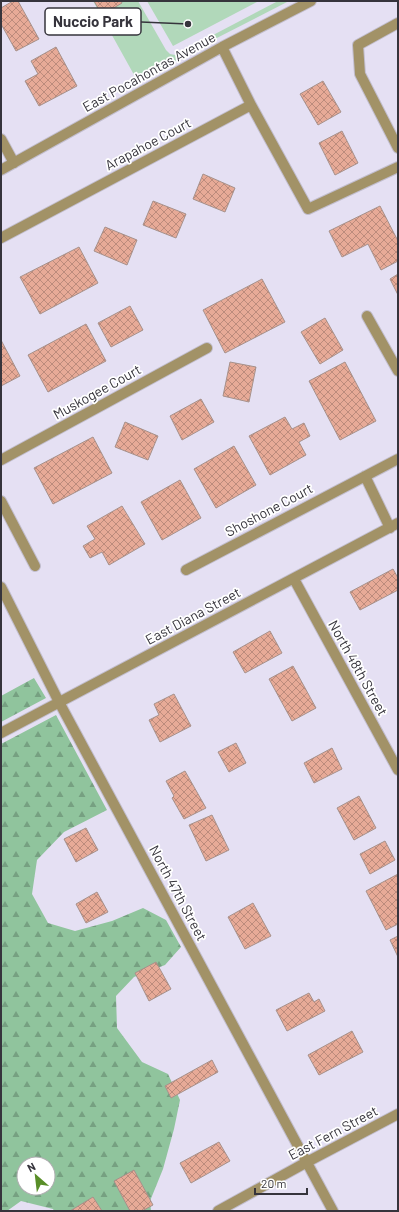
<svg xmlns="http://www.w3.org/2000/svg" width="399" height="1212" viewBox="0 0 399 1212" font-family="Barlow,sans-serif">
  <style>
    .forest { fill: url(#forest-firs); fill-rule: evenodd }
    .green { fill: #b1d8ba }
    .building { fill: url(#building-cross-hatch); stroke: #a6918b }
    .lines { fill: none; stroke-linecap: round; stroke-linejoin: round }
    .minor-casing { stroke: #c2bece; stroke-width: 12 }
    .minor { stroke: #a29267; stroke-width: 10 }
    .labels { text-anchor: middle; stroke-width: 3.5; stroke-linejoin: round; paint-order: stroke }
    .street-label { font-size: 14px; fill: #36343c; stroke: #fff }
    .leader { fill: none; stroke: #36343c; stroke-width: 1.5 }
    .callout-dot { fill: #36343c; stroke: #fff; stroke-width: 1.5 }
    .callout { fill: #fff; stroke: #36343c; stroke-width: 1.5 }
    .callout-label { font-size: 15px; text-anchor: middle; font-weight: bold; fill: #36343c }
  </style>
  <defs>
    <pattern id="forest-firs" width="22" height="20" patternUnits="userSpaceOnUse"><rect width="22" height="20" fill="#90c49d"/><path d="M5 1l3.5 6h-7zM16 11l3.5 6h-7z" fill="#76a081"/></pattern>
    <pattern id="building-cross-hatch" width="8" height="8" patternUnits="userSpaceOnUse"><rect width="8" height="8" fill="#e7aa97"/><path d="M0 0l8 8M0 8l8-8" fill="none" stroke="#bc8b7c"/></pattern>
  </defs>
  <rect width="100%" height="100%" fill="#e5e0f3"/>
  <path class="forest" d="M34,678L46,698L1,722V696Z
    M56,715L107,810L64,832L37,860L32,894L48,923L75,931L112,921L143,908L166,920L181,947L165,965L134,977L116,996L117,1028L142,1062L168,1074L180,1100L174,1129L163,1169L150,1201L151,1211H54L53,1209L21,1201L7,1211H1V744ZM24,1164H48V1188H24Z"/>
  <path class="green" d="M93,1H138L166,50L170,54L175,55L278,1H289L209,42L138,82Z
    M147,1H259L173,46Z"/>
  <path class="building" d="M13,1H18L39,39L16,51L1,24V8Z
    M94,1H121L122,3L102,15Z
    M56,47L77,86L39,106L25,81L38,74L31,61Z
    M323,81L341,112L318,125L300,94Z
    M342,131L358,163L335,175L319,143Z
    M203,174L235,188L225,212L193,199Z
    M153,201L186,214L176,238L143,225Z
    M380,206L398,241V261L381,270L368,244L342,257L329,231Z
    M105,227L137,240L127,265L94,251Z
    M79,247L98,283L40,314L20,277Z
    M398,274V295L390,279Z
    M262,279L285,322L225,353L203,310Z
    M130,306L143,330L111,347L98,323Z
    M325,318L343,350L320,364L301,332Z
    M86,324L106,361L48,392L28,355Z
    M1,340L20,376L1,386Z
    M230,362L256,367L249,402L223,396Z
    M345,362L376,421L340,440L309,381Z
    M201,399L214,422L182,440L170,416Z
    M285,417L292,429L304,423L310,436L299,442L306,455L270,475L249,436Z
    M125,422L158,436L148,460L115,447Z
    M93,437L112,473L53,504L34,468Z
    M234,446L256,485L216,508L194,469Z
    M180,480L201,518L162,540L141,502Z
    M122,506L145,544L109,565L102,552L90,558L83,546L95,539L87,526Z
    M393,569L398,578V590L360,610L350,592Z
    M270,631L282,653L245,673L233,652Z
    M293,666L316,708L292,721L269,679Z
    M174,694L191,726L160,742L149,720L159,715L154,704Z
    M236,743L246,763L229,772L218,752Z
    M332,748L342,769L314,783L304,763Z
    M185,771L206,808L184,819L172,798L174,796L166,781Z
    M359,796L376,828L354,840L337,808Z
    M212,815L229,850L206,861L189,825Z
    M86,828L98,850L76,862L64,839Z
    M385,841L395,860L370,874L360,854Z
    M398,874V924L386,930L366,891Z
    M97,892L108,912L86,923L76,904Z
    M253,903L271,936L245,949L228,917Z
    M398,936V957L390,940Z
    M156,962L171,989L149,1001L135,973Z
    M309,993L314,1002L319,999L325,1011L287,1031L276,1010Z
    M352,1031L363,1052L319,1075L308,1055Z
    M212,1060L218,1072L171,1098L165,1086Z
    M219,1142L230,1161L191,1183L180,1163Z
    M134,1170L153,1205L142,1211H130L114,1181Z
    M93,1197L102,1211H70Z"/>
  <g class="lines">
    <g class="minor-casing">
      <path id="minor" d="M398,23L358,45L360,74L398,148
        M251,105L308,209L398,167
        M1,139L14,163
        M1,170L222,47L311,1
        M1,238L251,105L222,47
        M367,316L398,371
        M1,460L207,348
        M365,476L390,528
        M1,501L35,566
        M186,570L398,459
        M294,579L398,770
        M1,587L59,702L333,1211
        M1,733L398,523
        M218,1211L307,1162L398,1114"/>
    </g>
    <use href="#minor" class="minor"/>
  </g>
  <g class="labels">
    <g class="street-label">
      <text transform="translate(149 72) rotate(-29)" y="5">East Pocahontas Avenue</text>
      <text transform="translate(148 144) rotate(-28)" y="5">Arapahoe Court</text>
      <text transform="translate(97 392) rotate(-29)" y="5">Muskogee Court</text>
      <text transform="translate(269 510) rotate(-28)" y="5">Shoshone Court</text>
      <text transform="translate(193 616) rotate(-28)" y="5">East Diana Street</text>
      <text transform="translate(358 668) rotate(61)" y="5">North 48th Street</text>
      <text transform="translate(178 893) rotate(62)" y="5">North 47th Street</text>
      <text transform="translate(333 1133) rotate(-28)" y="5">East Fern Street</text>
    </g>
  </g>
  <path class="leader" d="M188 24L141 22"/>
  <circle class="callout-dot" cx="188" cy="24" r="4"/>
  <rect class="callout" x="45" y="8" width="96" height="27" rx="4"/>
  <g class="callout-label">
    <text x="93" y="27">Nuccio Park</text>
  </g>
  <rect width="399" height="1212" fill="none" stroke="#36343c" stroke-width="4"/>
  <g transform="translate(36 1176) rotate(332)"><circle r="19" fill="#ffffff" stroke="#afaeb1"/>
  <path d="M0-3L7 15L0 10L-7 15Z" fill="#598e28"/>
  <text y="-6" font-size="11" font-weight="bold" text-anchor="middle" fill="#36343c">N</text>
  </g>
  <path d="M255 1188v6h52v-6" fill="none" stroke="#36343c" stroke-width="2"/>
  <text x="261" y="1188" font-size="12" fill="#36343c" stroke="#ffffff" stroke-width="3" paint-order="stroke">20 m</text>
</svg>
